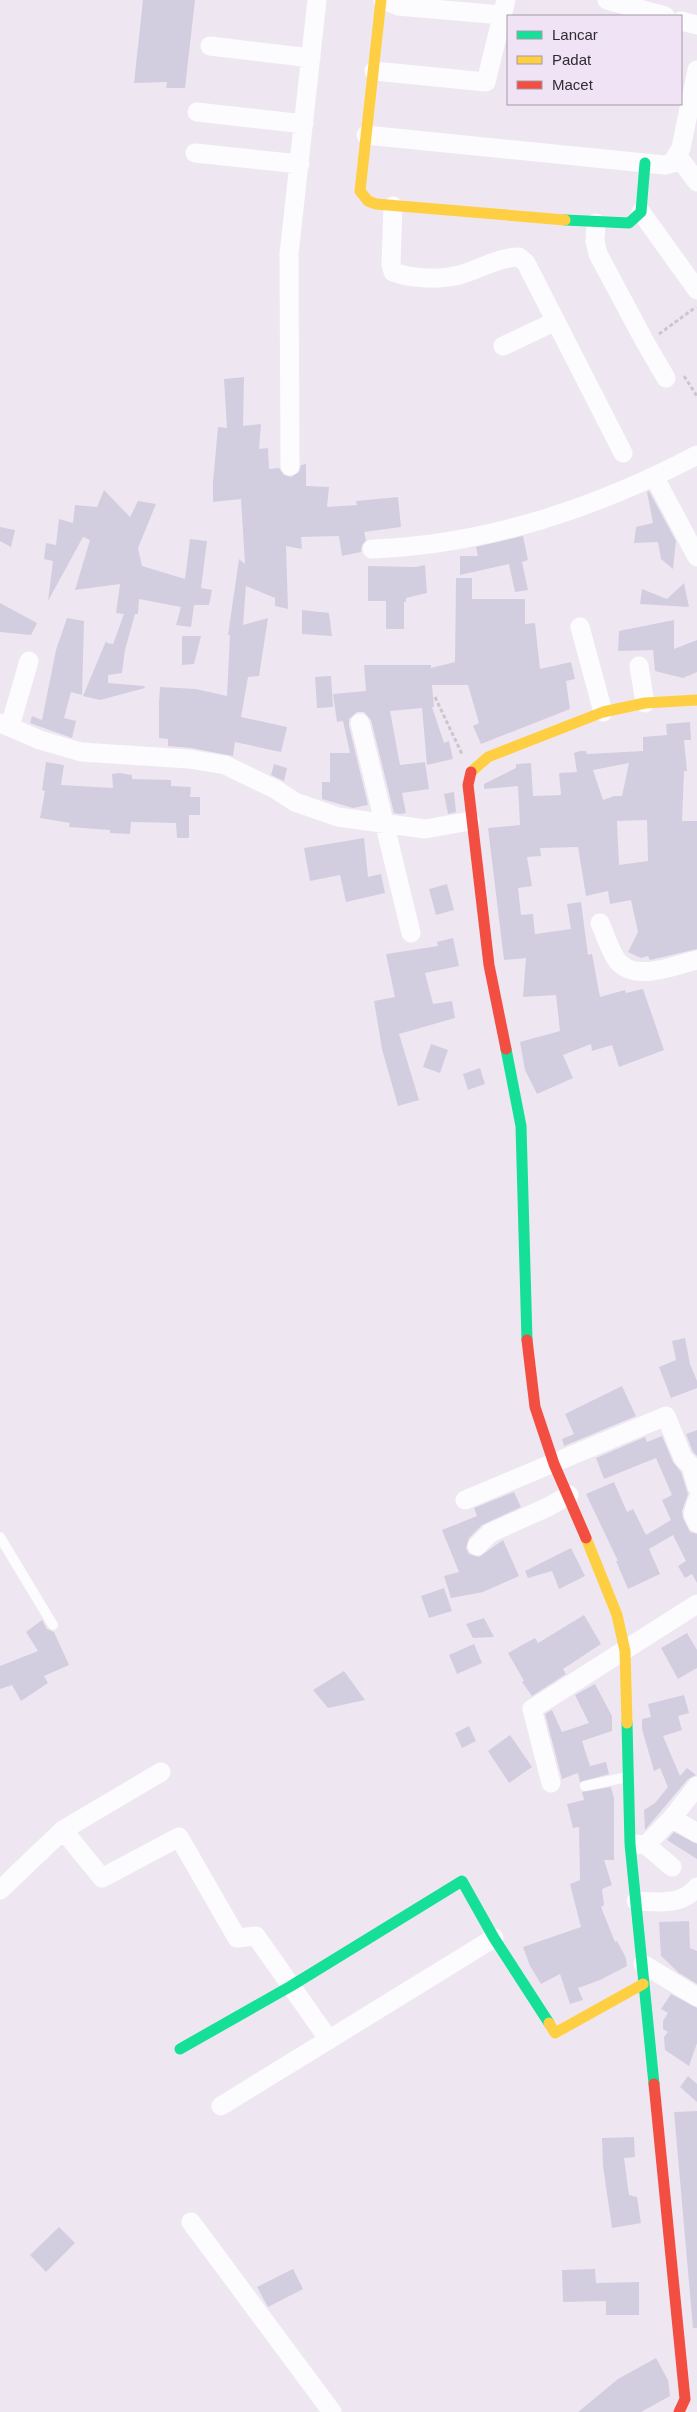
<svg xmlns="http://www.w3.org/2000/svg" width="697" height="2412" viewBox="0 0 697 2412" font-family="Helvetica,sans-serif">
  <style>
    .building { fill: #d3cde0; fill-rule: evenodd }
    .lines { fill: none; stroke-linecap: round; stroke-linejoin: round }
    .path { stroke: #cbc8cd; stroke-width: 3; stroke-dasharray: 4 2.5; stroke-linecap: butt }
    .lane { stroke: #fcfbfd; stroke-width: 10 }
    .street { stroke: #fcfbfd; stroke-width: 19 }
    .fast { stroke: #16e098; stroke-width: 11 }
    .slow { stroke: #ffcf43; stroke-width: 11 }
    .jam { stroke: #f24e42; stroke-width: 11 }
  </style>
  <rect width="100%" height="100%" fill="#eee7f1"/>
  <path class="building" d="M143,0H195L185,88H166L167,82L134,83Z
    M244,377L243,426L261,424L259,449L268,448L269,469L279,468L284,475L291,477L299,472L301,465L306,464V486L329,487L327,507L357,505L356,501L398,497L401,527L364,532L366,540L362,545L361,552L342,556L339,536L301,537L302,549L286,546L288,609L275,606V598L246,586L243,625L268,618L259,676L248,677L241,717L287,727L281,752L235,742L233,756L191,748L168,746V739L159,738V703L160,687L196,689L227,696L230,635H228L239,559L245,564L241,499L213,502V482L218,427L227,428L224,379Z
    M104,490L130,517L138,501L156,504L138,548L142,566L185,579L190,539L207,541L201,588L212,590L209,605H194L191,627L176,625L181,607L139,599L138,614H135L125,650L122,673L108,675V683L144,686L145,688L100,700L83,696L106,641L107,643L113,644L124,614L116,613L120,584L75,590L90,540L83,537L48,601L53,561L44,559L46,543L56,545L59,519L73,523L75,505L97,507Z
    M649,491L676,541L673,569L661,559L658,542L634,543L636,527L653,523L647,492Z
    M0,527L15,530L11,547L0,541Z
    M523,536L528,560L522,562L528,590L515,592L509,564L460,575V556H478L476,547Z
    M425,565L427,593L406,598V602H404V629H386V601H368V566L416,567Z
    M456,578H472V599H525V624L535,623L540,669L571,662L575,679L566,681L570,709L481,744L473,726L479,723L468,685H432L434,707H432L444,743L449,741L453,759L427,765L422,708L390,711L400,765L425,762L429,789L402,793L406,813L400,814L394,813L371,720L364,712H357L349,719V726L368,805L353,808L322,799V782H330V753H350L343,721L337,722L333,694L366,691L364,665H431V668L455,662Z
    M684,583L689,607L640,604L642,589L667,599Z
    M0,603L37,623L31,635L0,632Z
    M302,610L329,613L332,636L302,634Z
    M67,618L84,621L82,695L71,692L64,718L76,721L72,738L30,723L32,716L42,720L56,650Z
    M674,620V649L697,640V672L683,678L655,671L653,650L618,651L619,631Z
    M182,636H201L194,664L182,665Z
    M331,676L333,707L317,708L315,677Z
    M690,722L691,740H684L687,771H684L682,821H697V949L650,960L648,956L641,958L628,952L638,932L631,900L610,904L608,891L586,896L578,847L540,848L541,856L527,857L532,886L518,888L521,915L533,914L535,934L571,929L567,904L581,902L588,955L592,954L600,997L625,990L626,993L643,989L664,1050L619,1067L612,1045L592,1051L591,1044L563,1055L573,1078L537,1094L525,1070L520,1042L560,1031L556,995L523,997L526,958L504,960L488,828L520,825L518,786L484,789V784L516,768V764L531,763L533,796L561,795L559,773L577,772L574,753L580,751H586L587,754L643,751V737L667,735L666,724ZM629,763L622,796H614L603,800L593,770ZM647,820L648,861L619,865L617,821Z
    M46,762L64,765L61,785L113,788L112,774L120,773L132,775V779L171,780V786L191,787L190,797H200V815H189V838H177L176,823L131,822L130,834L110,833V830L69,827L70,823L40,818L45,791L42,790Z
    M274,764L287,768L284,781L271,775Z
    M454,792L456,812L448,814L444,794Z
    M364,838L368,877L381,874L385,893L346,902L340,875L310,881L304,848Z
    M447,884L454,910L436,915L429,889Z
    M453,938L459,966L425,973L433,1004L452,1001L455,1018L399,1034L419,1100L398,1106L382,1049L374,1001L395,997L386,954L438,946L437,942Z
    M431,1044L448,1050L440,1073L423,1067Z
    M480,1068L485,1084L468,1090L463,1074Z
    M685,1338L690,1364L697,1381V1388L671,1398L659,1367L676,1360L672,1341Z
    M622,1386L636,1416L564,1446L562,1439L574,1434L565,1414Z
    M697,1430V1456L693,1452L686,1434Z
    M662,1436L673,1462L681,1472L688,1494L682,1511L683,1518L690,1532L697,1534V1583L692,1574L685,1578L678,1566L686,1561L673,1535L649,1549L660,1574L628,1589L616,1561H618L586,1494L614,1482L627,1512L633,1509L646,1535L671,1520L662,1500L672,1495L656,1458L604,1479L596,1458L645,1437L647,1442Z
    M514,1492L521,1507L482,1525L469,1538L466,1548L469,1554L479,1557L503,1540L519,1576L483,1592L451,1598L444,1576L459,1572L442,1530L477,1516L474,1508Z
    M571,1548L585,1576L559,1589L552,1571L528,1578L525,1571Z
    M444,1588L452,1611L429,1618L421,1596Z
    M584,1615L601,1644L563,1669L566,1674L532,1696L522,1682L524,1681L508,1653L535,1638L538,1643Z
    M484,1618L494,1637L473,1638L466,1624Z
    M42,1620L47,1629L54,1632L69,1665L44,1676L48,1683L21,1701L12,1685L0,1689V1666L38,1651L26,1632Z
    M687,1633L697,1650V1668L678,1679L661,1648Z
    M474,1644L482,1663L457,1674L449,1655Z
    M344,1671L365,1700L328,1708L313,1690Z
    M595,1684L612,1716V1731L582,1741L590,1766L606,1762L609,1774L580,1782L578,1773L562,1779L545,1714L552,1710L562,1732L589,1723L575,1695Z
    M684,1695L689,1713L678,1716L682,1730L663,1736L680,1776L687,1768L696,1775L688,1779L645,1830L644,1810L655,1803L668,1787L660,1768L654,1771L642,1729V1719L651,1717L648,1704Z
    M469,1726L476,1741L462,1748L455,1733Z
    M510,1735L532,1767L509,1783L488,1751Z
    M611,1787L614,1798V1860H604L612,1885L602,1889L604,1905L601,1907L615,1942L617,1941L626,1958L627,1966L600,1980L578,1988L583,2000L570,2004L560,1974L541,1984L530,1966L523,1947L581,1927L570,1884L580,1880L579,1827L573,1828L567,1804L584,1800L582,1792Z
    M674,1832L697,1844V1859L667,1840Z
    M689,1921L690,1948L697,1951V1984L679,1973L661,1956L659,1922Z
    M671,1994L697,2008V2043L689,2066L665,2050L664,2037L668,2032L663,2029V2021L668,2013L661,2009Z
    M688,2076L697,2084V2102L680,2087Z
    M697,2111V2328H693L674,2112Z
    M634,2137L635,2157L624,2158L629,2195L637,2197L641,2223L612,2228L603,2166L602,2138Z
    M59,2227L75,2243L46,2272L30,2255Z
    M293,2269L303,2289L268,2307L257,2287Z
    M595,2269L596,2283L639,2282V2315H606V2301L563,2302L562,2270Z
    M656,2358L668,2380L670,2396L641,2412H578L618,2379Z"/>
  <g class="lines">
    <path class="path" d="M659,334L696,307
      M684,376L697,396
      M435,697L462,754"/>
    <path class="lane" d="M0,1537L53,1625
      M585,1786L627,1777"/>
    <path class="street" d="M383,0L398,6L502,15
      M607,0L665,16
      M681,21L697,25
      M210,46L311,58
      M374,71L486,82L506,0
      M197,112L304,124
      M366,135L665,165L672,163L681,148L697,70
      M195,153L300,164
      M677,155L697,182
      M393,206L391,264L393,272C413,279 439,280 459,275C479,270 498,257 519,257L526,263L623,453
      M641,212L697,290
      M596,223L595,241L598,254L645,342L666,378
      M503,346L556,321
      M290,466L289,254L317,0
      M655,478L697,557
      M372,549C485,545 597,508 697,455
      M580,627L603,712
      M639,666L645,703
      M0,723L40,740L81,752L189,759L225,765L275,789L295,802L338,817L425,829L470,821
      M360,723L411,933
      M10,726L29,661
      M600,923C605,934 609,948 616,959C633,984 674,965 697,960
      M465,1500L666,1416L683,1458L691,1466L697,1487
      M697,1501L693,1514L697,1523
      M477,1546L490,1533L548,1507L569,1495
      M551,1783L532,1709L697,1604
      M672,1818L697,1833
      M63,1830L102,1878L179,1837L237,1938L256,1936L329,2040
      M634,1844L646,1845L672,1867
      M646,1845L672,1818L697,1786
      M0,1890L63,1830L161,1772
      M636,1901C659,1902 681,1906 697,1887
      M643,1964L697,1997
      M221,2106L494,1938
      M191,2222L332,2412"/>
    <path class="fast" d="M565,220L629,223L641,212L645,163
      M506,1049L521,1126L527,1340
      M627,1723L630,1844L654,2084
      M180,2049L291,1986L462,1881L494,1938L549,2023"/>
    <path class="slow" d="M381,0L360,191L368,201L376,204L565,220
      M471,772L488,757L603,712L645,703L697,700
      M586,1538L617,1615L625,1651L627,1723
      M549,2023L555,2033L643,1984"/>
    <path class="jam" d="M471,772L468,785L489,965L506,1049
      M527,1340L535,1407L554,1464L586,1538
      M654,2084L685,2399L679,2412"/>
  </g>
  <rect x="507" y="15" width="175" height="90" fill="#efe3f5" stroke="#a39aa7"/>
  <rect x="517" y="31" width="25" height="8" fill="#16e098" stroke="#a39aa7"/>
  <text x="552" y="40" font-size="15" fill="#302c33">Lancar</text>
  <rect x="517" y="56" width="25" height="8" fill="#ffcf43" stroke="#a39aa7"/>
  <text x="552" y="65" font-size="15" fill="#302c33">Padat</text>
  <rect x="517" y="81" width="25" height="8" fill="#f24e42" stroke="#a39aa7"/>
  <text x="552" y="90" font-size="15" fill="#302c33">Macet</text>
</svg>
